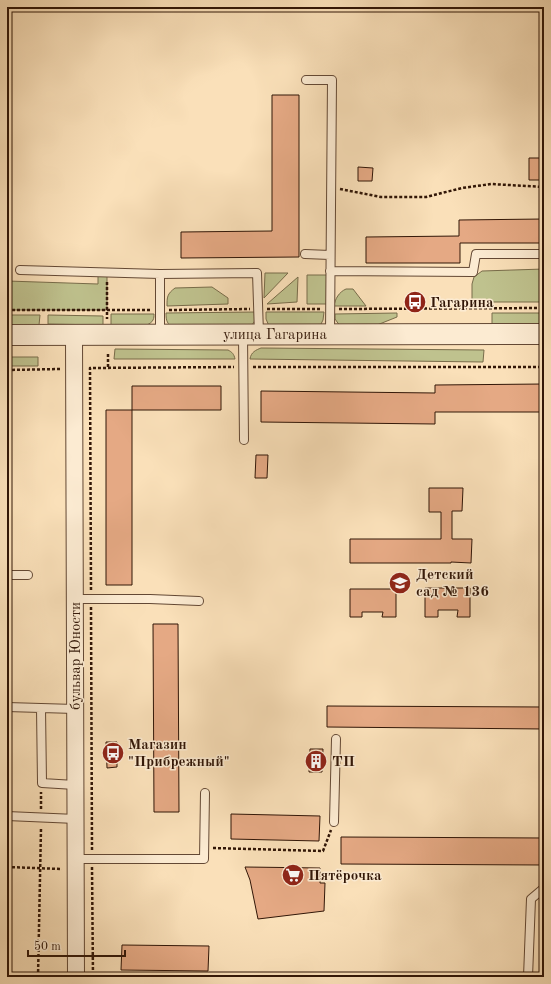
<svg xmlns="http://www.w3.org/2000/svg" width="551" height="984" viewBox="0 0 551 984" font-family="'Old Standard TT',serif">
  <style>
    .green { fill: #bfc28e; stroke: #786c4a }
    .building { fill: #e5a984; stroke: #311607 }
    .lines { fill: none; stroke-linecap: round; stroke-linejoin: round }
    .service-casing { stroke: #634834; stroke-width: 10 }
    .minor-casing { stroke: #634834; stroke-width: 18 }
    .tertiary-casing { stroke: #634834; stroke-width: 22 }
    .path { stroke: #311607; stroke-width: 2.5; stroke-dasharray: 3 2; stroke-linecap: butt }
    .service { stroke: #fcebd2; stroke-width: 8 }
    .minor { stroke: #fcebd2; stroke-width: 16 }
    .tertiary { stroke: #fcebd2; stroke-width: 20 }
    .labels { text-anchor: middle; stroke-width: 3; stroke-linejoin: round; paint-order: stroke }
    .poi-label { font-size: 15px; font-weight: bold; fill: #311607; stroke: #fcebd2; text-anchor: start }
    .street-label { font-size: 15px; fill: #311607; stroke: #fcebd2 }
  </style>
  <rect width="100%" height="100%" fill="#fae0b9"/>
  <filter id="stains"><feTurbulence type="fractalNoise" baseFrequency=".005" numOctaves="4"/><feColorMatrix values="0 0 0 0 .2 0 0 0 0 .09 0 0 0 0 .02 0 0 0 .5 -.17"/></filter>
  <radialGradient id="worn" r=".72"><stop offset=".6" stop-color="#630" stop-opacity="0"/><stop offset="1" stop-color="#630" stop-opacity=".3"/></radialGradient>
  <path class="green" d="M544,269V302H472V284L474,277L482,271Z
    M98,273H107V310H7V281L98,284Z
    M265,273H288L264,298Z
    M307,275H327V304H307Z
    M298,277L297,302L267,304Z
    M212,287L228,298V304L167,306C167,297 167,294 175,288Z
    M346,289H353L366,306H334C335,299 339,292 346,289Z
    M256,312V319L252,325L174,328C167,324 166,321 166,313Z
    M266,312H324L323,320L320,326H269L266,319Z
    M397,313V317L372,327L340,326L335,319V314Z
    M492,313H544V326H492Z
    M111,314H154C154,316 154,318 153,320C148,330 121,327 111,327Z
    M7,315H40L39,325H7Z
    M48,315L103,316V325L48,324Z
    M261,348L484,350L483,362L250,359C251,352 256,350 261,348Z
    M115,349L228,350C232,352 234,354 235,359H114Z
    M7,357H38V366H7Z"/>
  <path class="building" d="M272,95H299V257L181,258V232L272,231Z
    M529,158H540V180H529Z
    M358,167L373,168L372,181H358Z
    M544,219V243H460V263H366V237L459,236V220Z
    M544,384V412H435V424L261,422V391L435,393V385Z
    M132,386H221V410H132Z
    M106,410H132V585H106Z
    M256,455H268L267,478H255Z
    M429,488H463L462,511H452V539H472L471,563L451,562V563H350V539H441V512H429Z
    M425,588H470V617H457L458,610H438V617H425Z
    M350,589H396V617H382L383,612H362V617H350Z
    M153,624H178L179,812H154Z
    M327,706L544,707V729L327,727Z
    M106,742H117V767L107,768Z
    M310,749H323L322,772H309Z
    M231,814L320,816L319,841L231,839Z
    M341,837L544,838V865L341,864Z
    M245,867L320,868V883H325L324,911L258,919L250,880Z
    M122,945L209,946L208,971L121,970Z"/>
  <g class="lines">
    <g class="service-casing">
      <path id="service" d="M306,80H332L330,334
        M305,254L330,255
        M20,270L160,274
        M330,271L473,272L476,254H544
        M160,335V274L257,273L259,334
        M243,335L244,440
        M7,575H28
        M75,599H150L199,601
        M7,707L75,709
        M41,708L42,783L75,785
        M7,816L76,819
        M334,822L336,739
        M76,859H204L205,793
        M528,977L531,899L544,888"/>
    </g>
    <g class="minor-casing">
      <path id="minor" d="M74,335L76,977"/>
    </g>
    <g class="tertiary-casing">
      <path id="tertiary" d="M7,335L544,334"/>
    </g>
    <path class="path" d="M340,189L381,197H426L462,188L491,184L544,187
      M107,282V319
      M267,309H322
      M339,309L544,308
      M7,310H152
      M169,310L250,309
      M108,354V368
      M253,367H544
      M7,370L61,369
      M91,590L90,368L234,367
      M91,607L92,850
      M41,809V792
      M213,848L323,851L331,830
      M7,867L62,869
      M92,867L93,977
      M38,977L41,828"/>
    <use href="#service" class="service"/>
    <use href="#minor" class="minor"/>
    <use href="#tertiary" class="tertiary"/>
  </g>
  <defs>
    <g id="bus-disc" transform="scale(1.15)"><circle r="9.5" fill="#8f2418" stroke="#fcebd2"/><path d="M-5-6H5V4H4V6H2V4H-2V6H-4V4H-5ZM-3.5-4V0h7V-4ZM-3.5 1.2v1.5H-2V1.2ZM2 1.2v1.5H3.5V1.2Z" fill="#fff"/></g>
    <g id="school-disc" transform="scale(1.15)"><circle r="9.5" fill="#8f2418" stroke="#fcebd2"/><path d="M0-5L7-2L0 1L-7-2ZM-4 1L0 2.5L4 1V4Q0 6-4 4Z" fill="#fff"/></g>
    <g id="building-disc" transform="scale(1.15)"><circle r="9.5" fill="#8f2418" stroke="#fcebd2"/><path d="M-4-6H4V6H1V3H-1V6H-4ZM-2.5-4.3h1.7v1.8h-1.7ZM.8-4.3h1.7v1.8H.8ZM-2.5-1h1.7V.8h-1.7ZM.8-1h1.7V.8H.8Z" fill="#fff"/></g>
    <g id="supermarket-disc" transform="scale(1.15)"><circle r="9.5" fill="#8f2418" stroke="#fcebd2"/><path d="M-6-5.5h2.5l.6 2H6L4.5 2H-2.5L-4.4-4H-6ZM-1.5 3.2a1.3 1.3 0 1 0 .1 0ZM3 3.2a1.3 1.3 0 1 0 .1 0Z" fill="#fff"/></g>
  </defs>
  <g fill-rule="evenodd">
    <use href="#bus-disc" x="415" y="302"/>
    <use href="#school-disc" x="400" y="583"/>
    <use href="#bus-disc" x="113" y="753"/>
    <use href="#building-disc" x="316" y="761"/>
    <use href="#supermarket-disc" x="293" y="875"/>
  </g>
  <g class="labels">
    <g class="poi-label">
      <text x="430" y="307">Гагарина</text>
      <text x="416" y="579">Детский<tspan x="416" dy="17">сад № 136</tspan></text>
      <text x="128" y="749">Магазин<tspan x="128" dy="17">"Прибрежный"</tspan></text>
      <text x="332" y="766">ТП</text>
      <text x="308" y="880">Пятёрочка</text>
    </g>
    <g class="street-label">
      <text x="275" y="339">улица Гагарина</text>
      <text transform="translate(75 656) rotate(-90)" y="5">бульвар Юности</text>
    </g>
  </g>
  <rect width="551" height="984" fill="none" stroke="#fae0b9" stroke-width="24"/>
  <rect x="8" y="8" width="535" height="968" fill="none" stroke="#311607" stroke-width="2"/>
  <rect x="12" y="12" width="527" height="960" fill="none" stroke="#311607"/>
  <path d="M28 950v6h97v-6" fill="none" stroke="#311607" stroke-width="2"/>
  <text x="34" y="950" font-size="12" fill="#311607" stroke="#fcebd2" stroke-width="3" paint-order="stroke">50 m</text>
  <rect width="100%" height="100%" filter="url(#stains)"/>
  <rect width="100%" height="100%" fill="url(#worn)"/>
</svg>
